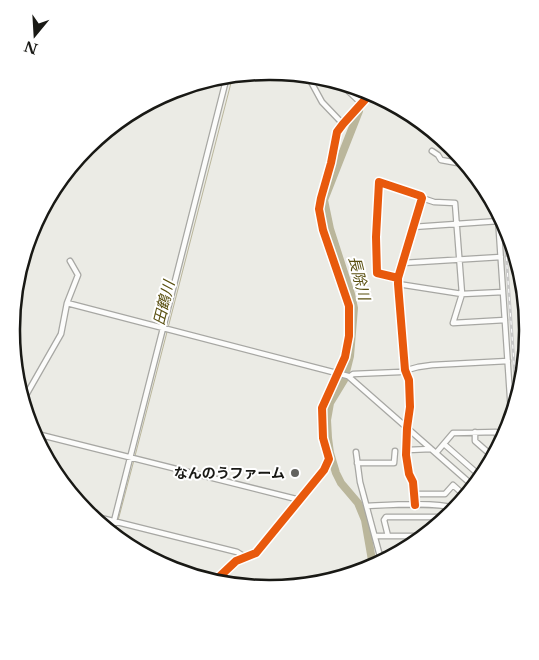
<svg xmlns="http://www.w3.org/2000/svg" width="539" height="660" viewBox="0 0 539 660" font-family="'Libre Baskerville','Noto Sans JP',serif">
  <style>
    .water { fill: #bab69b }
    .lines { fill: none; stroke-linecap: round; stroke-linejoin: round }
    .stream { stroke: #bab69b; stroke-width: 1 }
    .river { stroke: #bab69b; stroke-width: 8 }
    .minor-casing { stroke: #a7a7a3; stroke-width: 7 }
    .minor { stroke: #fcfcfb; stroke-width: 4.5 }
    .rail-casing { stroke: #c8c8c7; stroke-width: 3 }
    .rail { stroke: #fff; stroke-width: 1; stroke-dasharray: 4; stroke-linecap: butt }
    .cycleway-casing { stroke: #fff; stroke-width: 11 }
    .cycleway { stroke: #e8590c; stroke-width: 8 }
    .poi-dot { fill: #62625e; stroke: #fff; stroke-width: 2 }
    .labels { text-anchor: middle; stroke-width: 4; stroke-linejoin: round; paint-order: stroke }
    .poi-label { font-size: 14px; font-weight: bold; fill: #191915; stroke: #fff; text-anchor: end }
    .water-label { font-size: 15px; font-style: italic; fill: #5a5011; stroke: #fff }
    .rim { fill: none; stroke: #191915; stroke-width: 2.5 }
  </style>
  <rect width="100%" height="100%" fill="#ebebe5"/>
  <path class="water" d="M44,212L22,276L31,231Z"/>
  <g class="lines">
    <path class="stream" d="M168,328L232,79
      M135,456L167,332
      M115,532L134,460"/>
    <path class="river" d="M359,90V98
      M359,111L324,200L330,229L351,294L354,308L350,356L344,380L330,403L327,420L328,438L330,453L336,473L341,483L358,503L365,520L373,566"/>
    <g class="minor-casing">
      <path id="minor" d="M310,80L322,102L343,124
        M344,87L362,104
        M369,94L380,99
        M432,151L438,155L441,160L463,164
        M422,198L434,202L455,203L462,294L453,323L505,320
        M498,217L511,412
        M413,227L499,221
        M403,263L501,257
        M398,278L377,273L376,237L379,182L421,196L422,198L398,278V284L405,370L409,380L410,407L407,428L406,455L409,474L413,482L415,505
        M398,284L462,294L503,292
        M67,303L348,376L471,484
        M349,377L353,374L400,372L418,367L432,365L508,361
        M25,397L61,334L67,303L78,275L70,261
        M475,432V441L491,455
        M33,433L300,500
        M444,444L478,474
        M408,450L431,449
        M356,452L360,482L381,560
        M436,453L453,433L496,432L497,434L498,445
        M357,463H394L395,451
        M414,494H445L453,485L464,495
        M367,506C390,505 434,502 455,508
        M93,516L237,552L245,557
        M112,529L226,80
        M376,536H418
        M388,536L384,520L386,517H446
        M380,555L389,554
        M218,578L236,561L256,553L324,470L329,459L323,438L322,408L345,357L349,336V306L323,230L319,209L321,198L331,163L337,132L343,124L371,93"/>
    </g>
    <use href="#minor" class="minor"/>
    <g class="rail-casing">
      <path id="rail" d="M504,225L516,391"/>
    </g>
    <use href="#rail" class="rail"/>
    <g class="cycleway-casing">
      <path id="cycleway" d="M398,278L377,273L376,237L379,182L421,196L422,198L398,278V284L405,370L409,380L410,407L407,428L406,455L409,474L413,482L415,505
        M218,578L236,561L256,553L324,470L329,459L323,438L322,408L345,357L349,336V306L323,230L319,209L321,198L331,163L337,132L343,124L371,93"/>
    </g>
    <use href="#cycleway" class="cycleway"/>
  </g>
  <circle class="poi-dot" cx="295" cy="473" r="5"/>
  <g class="labels">
    <g class="poi-label">
      <text x="285" y="478">なんのうファーム</text>
    </g>
    <g class="water-label">
      <text transform="translate(359 278) rotate(76)" y="5">長除川</text>
      <text transform="translate(164 303) rotate(-76)" y="5">田鶴川</text>
    </g>
  </g>
  <path d="M0 0H539V660H0ZM269 80H270A249 249 0 0 1 519 329V331A249 249 0 0 1 270 580H269A249 249 0 0 1 20 331V329A249 249 0 0 1 269 80Z" fill="#fff" fill-rule="evenodd"/>
  <path class="rim" d="M269 80H270A249 249 0 0 1 519 329V331A249 249 0 0 1 270 580H269A249 249 0 0 1 20 331V329A249 249 0 0 1 269 80Z"/>
  <g transform="translate(35 35) rotate(198)" stroke="#ffffff" stroke-width="4" paint-order="stroke">
  <path d="M0-4L9 19L0 12L-9 19Z" fill="#191915"/>
  <text y="-8" font-size="14" font-weight="bold" text-anchor="middle" fill="#191915">N</text>
  </g>
</svg>
